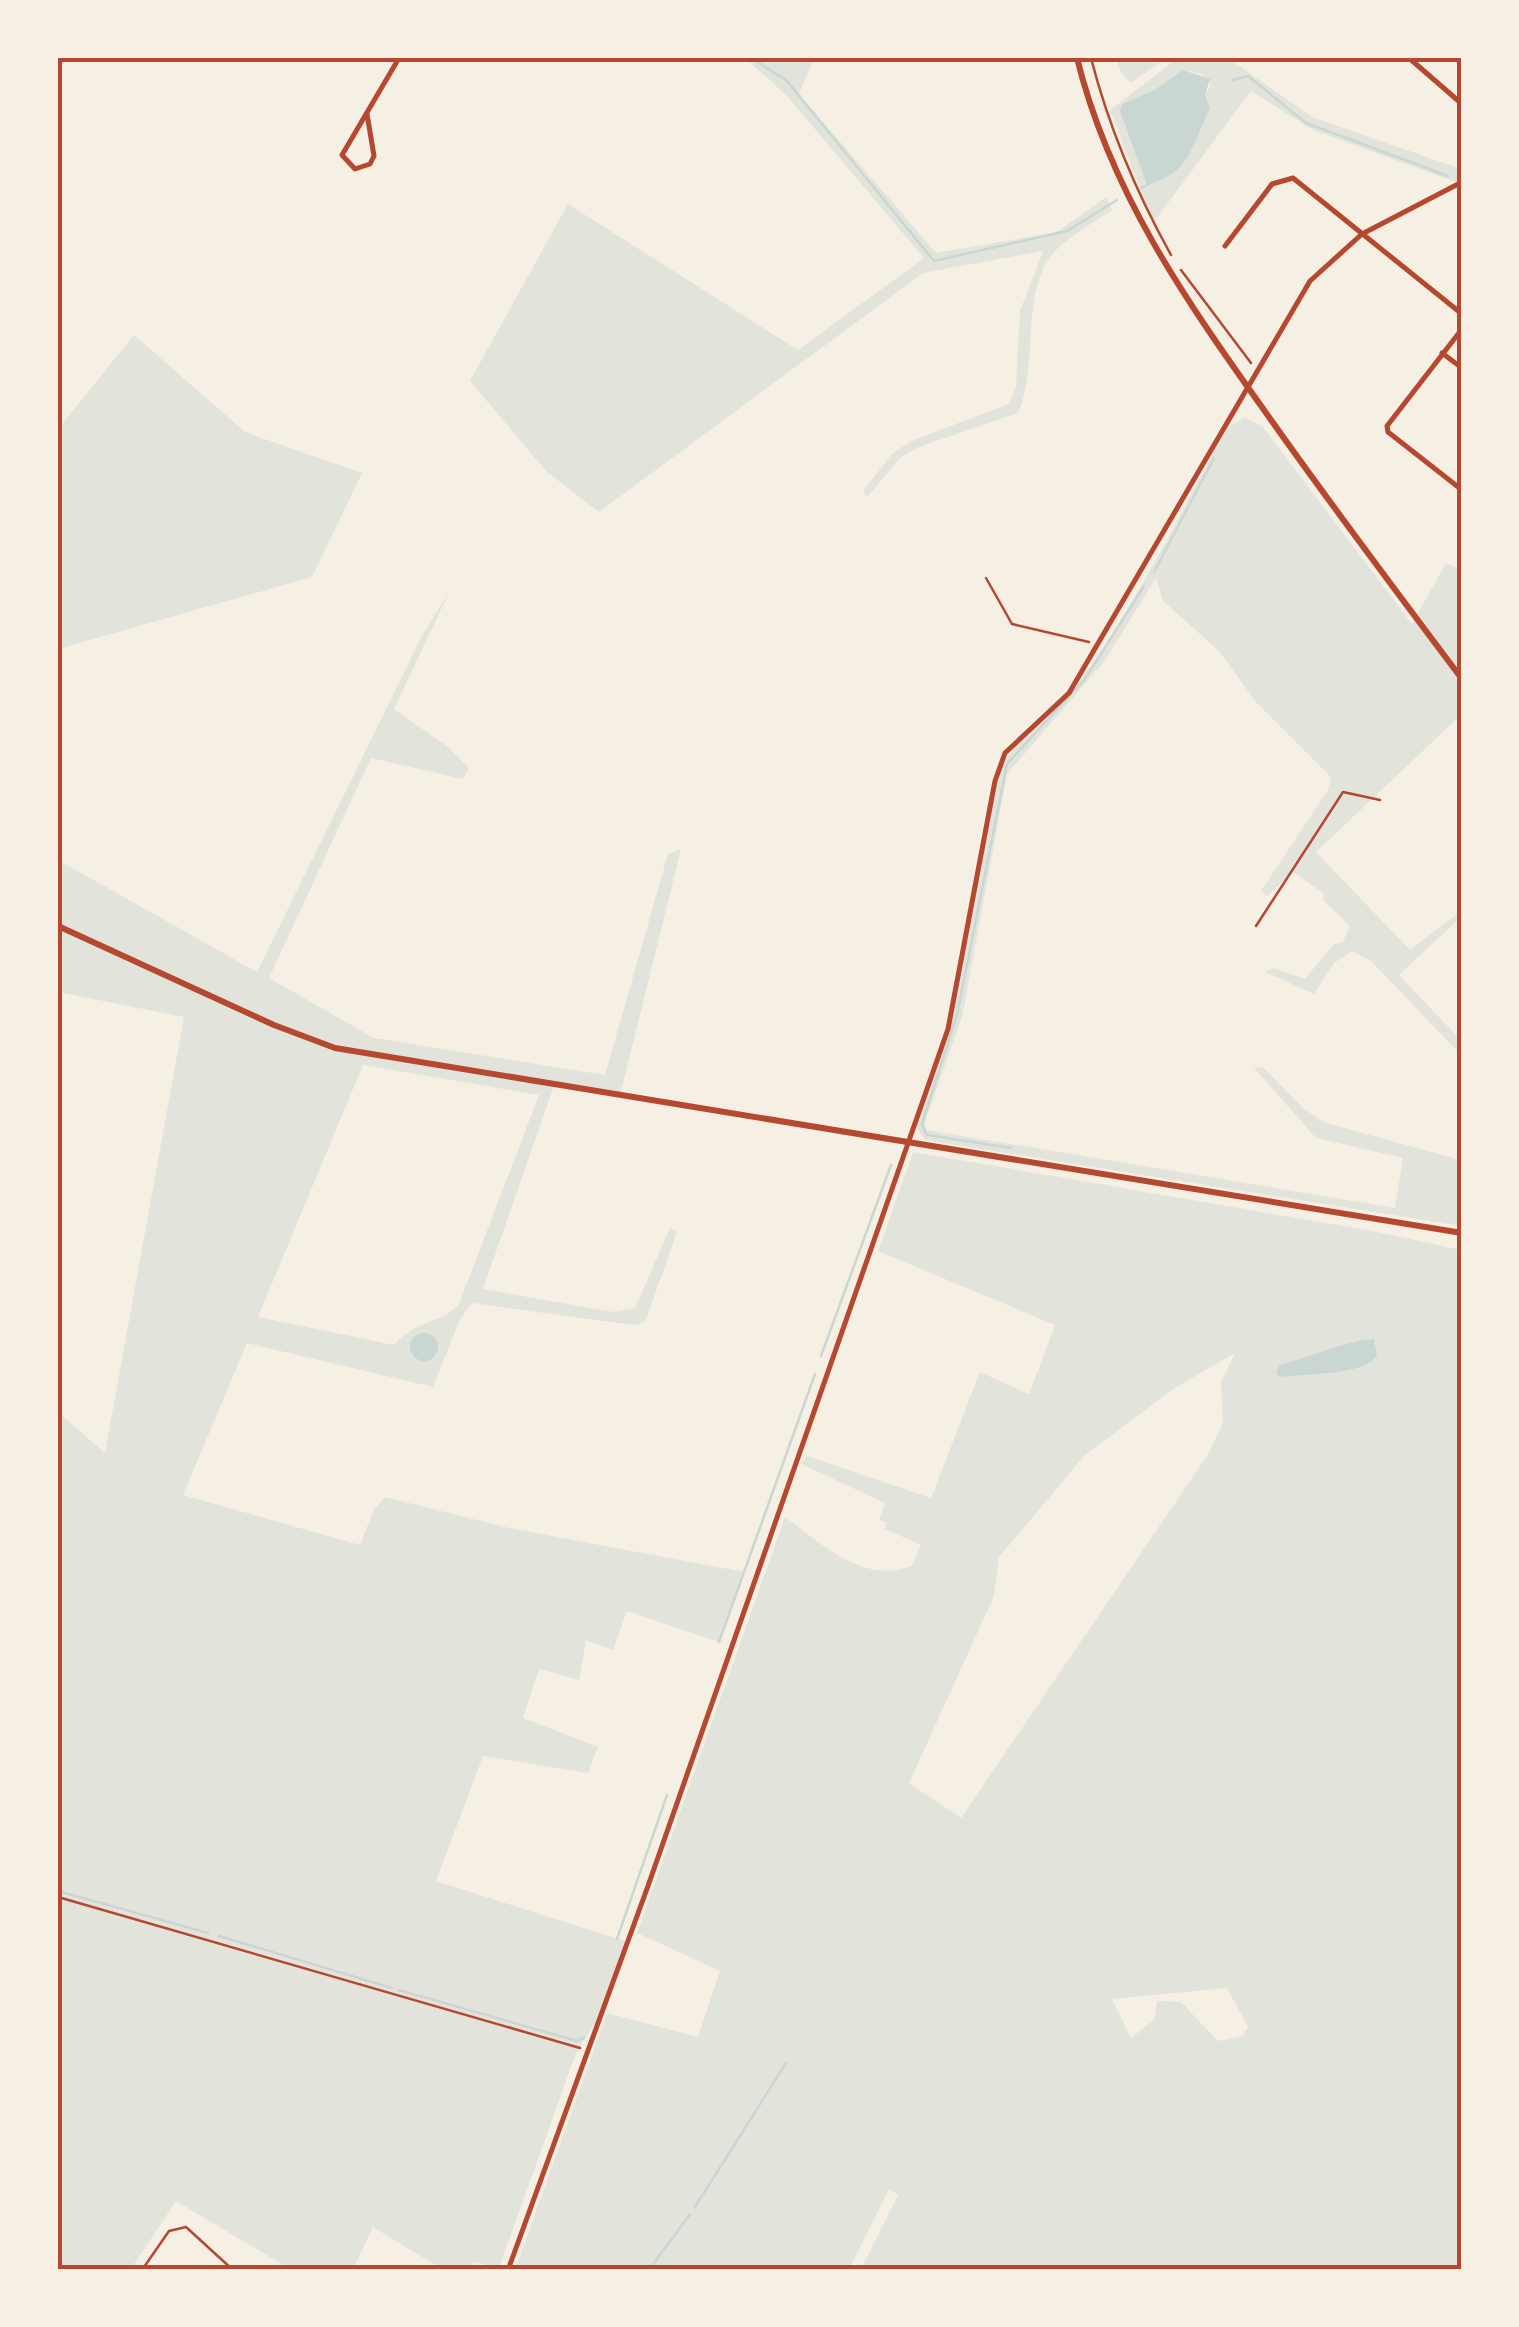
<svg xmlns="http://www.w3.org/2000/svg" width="1519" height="2327" viewBox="0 0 1519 2327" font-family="Helvetica,sans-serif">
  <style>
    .green { fill: #e2e4dc; fill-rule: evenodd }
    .water { fill: #c9d6d2 }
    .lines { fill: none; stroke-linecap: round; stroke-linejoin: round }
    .stream { stroke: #c9d6d2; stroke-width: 2.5 }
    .path { stroke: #b5482f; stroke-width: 2.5 }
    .service { stroke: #b5482f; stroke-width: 2.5 }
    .minor { stroke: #b5482f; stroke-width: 5 }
    .tertiary { stroke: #b5482f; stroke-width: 6 }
    .neatline { fill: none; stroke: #b5482f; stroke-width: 4 }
  </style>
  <rect width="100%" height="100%" fill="#f6efe4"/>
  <path class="green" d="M745,58H814L799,94L936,253L1057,232L1106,197L1112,210C1094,223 1069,236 1054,252C1020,289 1039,368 1018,413L916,448L900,458L867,497L863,491L892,454L911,441L1009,404L1016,387L1020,311L1043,251L923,273L599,512L547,472L470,381L568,204L798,350L924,258L786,95Z
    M1116,58H1166L1131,83L1122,74Z
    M1178,58H1228L1312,117L1461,169V184L1313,130L1251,91L1153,223L1110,110ZM1183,70L1201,74L1211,85L1205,95L1210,109C1191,146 1191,173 1147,184L1121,112Z
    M134,335L245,432L362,473L312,577L58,649V429Z
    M1245,417L1263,427L1412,624L1446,563L1461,570V715L1316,852L1410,950L1461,911V917L1399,975L1456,1035L1461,1031V1055L1371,961L1352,951L1334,963L1314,994L1265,972L1274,968L1305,979L1334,944L1343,942L1350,926L1323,900L1324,894L1293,872L1267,896L1261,891L1328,790L1331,777L1256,702L1219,651L1163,601L1156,578L1104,662L1007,774L962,1017L925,1122L927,1130L1395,1208L1403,1158L1316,1138L1254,1068L1263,1067L1304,1109L1326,1123L1461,1160V1226L925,1140L915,1125L948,1029L995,781C1014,731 1066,701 1097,657C1146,585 1185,504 1227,428Z
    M450,590L394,709L448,747L469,768L463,779L371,758L269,978L374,1038L605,1075L668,854L681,849L620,1096L554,1086L483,1289L613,1312L635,1308L670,1228L677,1232L646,1320L638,1325L618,1323L472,1303L459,1321L433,1387L247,1343L183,1495L360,1545L374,1509L385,1497L509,1528L744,1572L719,1642L627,1611L613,1650L586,1640L579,1680L539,1669L523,1718L598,1747L588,1773L483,1756L436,1881L628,1942L602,2012L576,2053L499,2268L474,2262L468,2269H442L373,2227L353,2269H290L176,2201L131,2269H58V1412L105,1453L184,1017L58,992V860L257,972L422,636ZM363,1065L539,1095L459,1304C439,1325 415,1320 394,1345L258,1317Z
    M913,1152L1378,1232L1461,1250V2269H861L898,2195L889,2189L849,2269L515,2270L607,2013L698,2037L720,1971L637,1933L785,1517C822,1544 864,1585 912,1566L921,1545L885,1529L887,1523L879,1520L885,1503L801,1464L807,1456L931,1498L980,1372L1029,1394L1055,1325L878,1251ZM1235,1353L1221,1382L1223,1423L1207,1456L961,1818L909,1783L994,1596L999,1557L1085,1455L1173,1389ZM1227,1988L1248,2027L1243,2036L1218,2041L1181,2002L1157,2001L1154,2020L1131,2038L1112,1999Z"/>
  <path class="water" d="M1183,70L1210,79L1205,95L1210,109C1191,146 1191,173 1147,185L1120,111L1122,104L1154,90Z
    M410 1347a14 14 0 1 1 28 0a14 14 0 1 1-28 0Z
    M1374,1339L1377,1356C1361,1376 1308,1373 1281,1377L1276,1374L1279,1365C1309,1358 1347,1340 1374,1339Z"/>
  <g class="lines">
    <path class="stream" d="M751,58L786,80L934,261L1067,231L1117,200
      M1232,80L1248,76L1306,123L1448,176
      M1141,188L1149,184
      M1154,572L1214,458
      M1011,1148L934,1136L926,1134L922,1124L957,1015L1007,764L1085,679L1144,586
      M821,1356L891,1165
      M719,1642L815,1374
      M58,1891L208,1933
      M219,1936L392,1988
      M617,1939L667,1795
      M399,1990L577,2041L584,2038
      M695,2207L786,2063
      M649,2270L690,2214"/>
    <path class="path" d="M1091,58C1109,128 1136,192 1171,255
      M1181,270L1251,363
      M986,578L1012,624L1089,642
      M1256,926L1343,792L1380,800
      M58,1897L580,2048"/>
    <path class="service" d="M142,2270L169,2231L186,2227L233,2270"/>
    <path class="minor" d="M1409,58L1462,104
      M367,114L374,156L370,164L355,169L342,155L399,58
      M1225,246L1272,184L1293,178L1462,314
      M1462,329L1387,426L1388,432L1462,490
      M1442,353L1462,368
      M508,2270L648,1886L948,1029L995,781L1005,753L1069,693L1310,281L1362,234L1462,182"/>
    <path class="tertiary" d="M1077,58C1110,192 1185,299 1264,410C1328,501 1395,590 1462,679
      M58,926L274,1025L335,1048L1462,1233"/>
  </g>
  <rect width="1519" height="2327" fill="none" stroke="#f6efe4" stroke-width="120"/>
  <rect x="60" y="60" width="1399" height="2207" class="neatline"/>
</svg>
